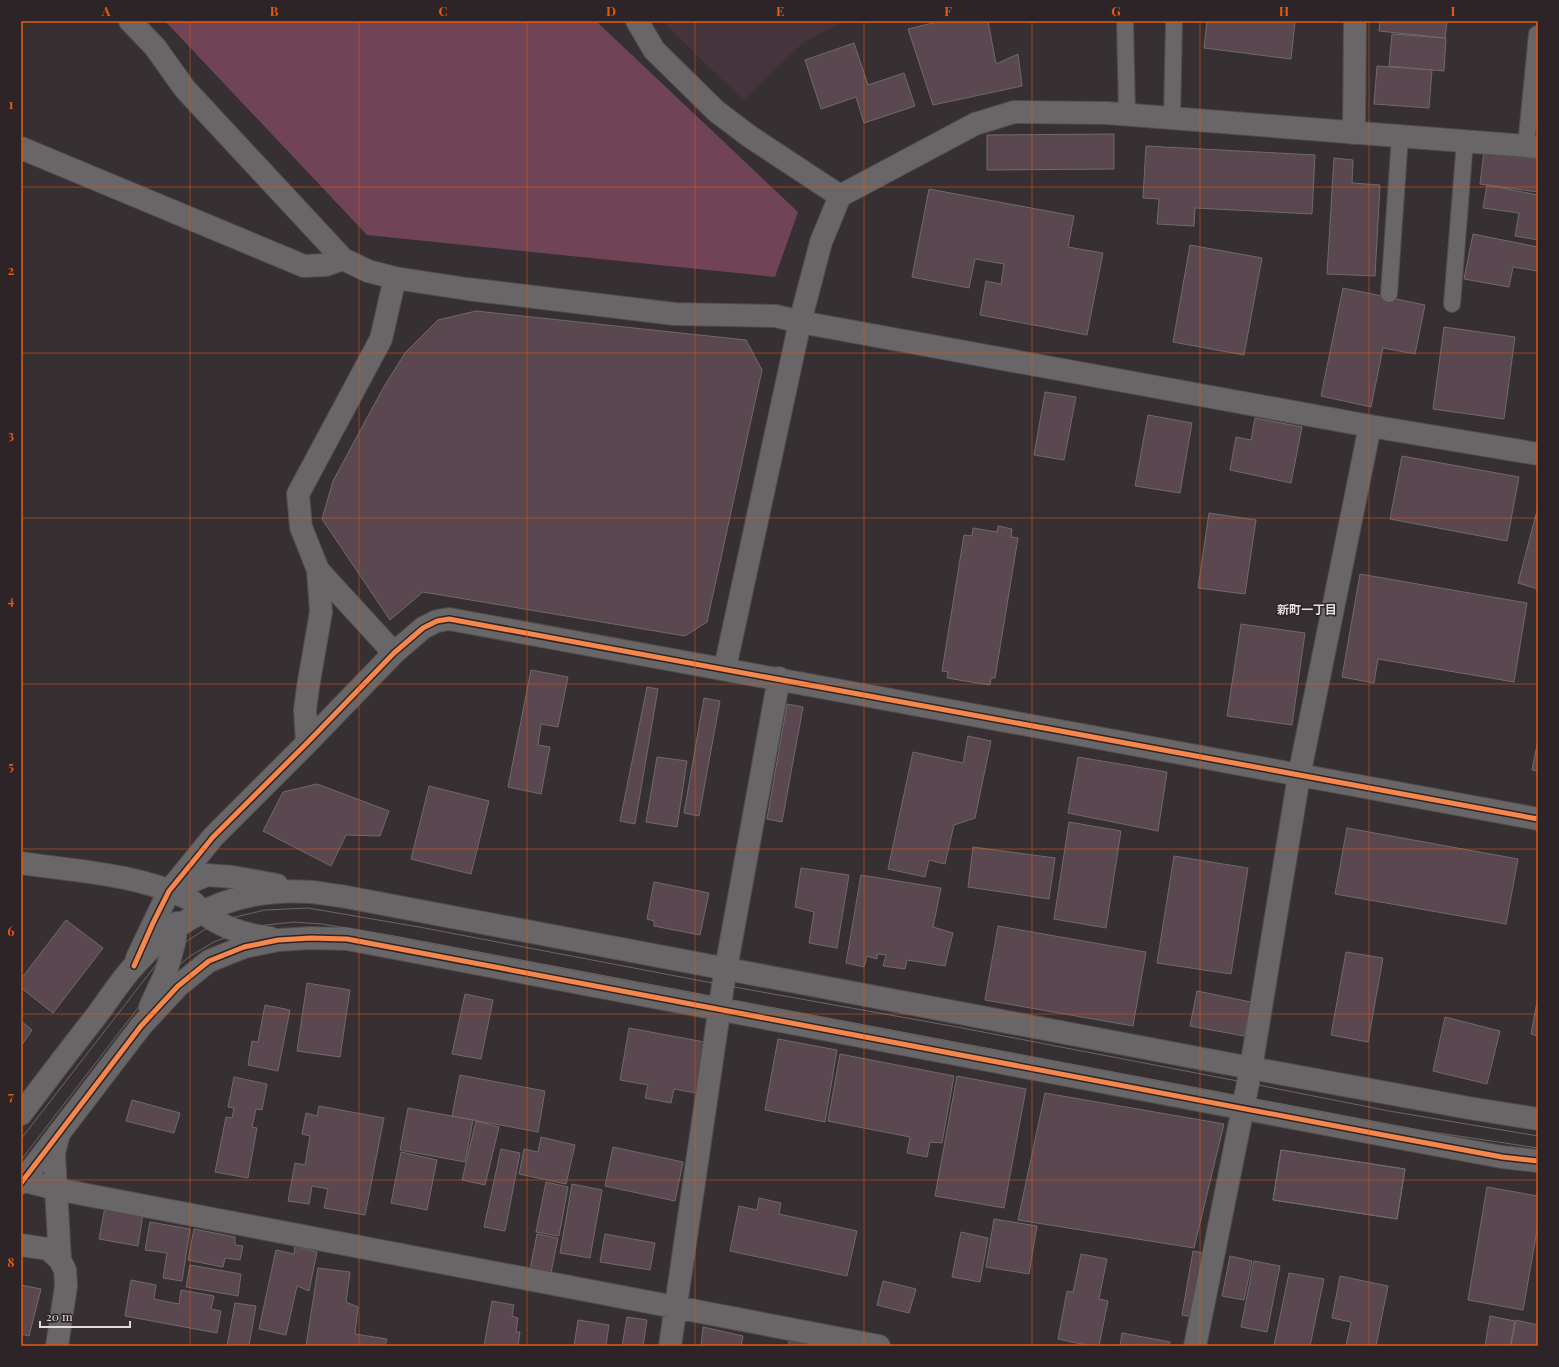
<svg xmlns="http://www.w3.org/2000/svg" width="1559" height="1367" viewBox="0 0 1559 1367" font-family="'Playfair Display','Noto Sans JP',serif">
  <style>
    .built { fill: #44343b }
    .green { fill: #704356 }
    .building { fill: #5a4750; stroke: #6f6a6c }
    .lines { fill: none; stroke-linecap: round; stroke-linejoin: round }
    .service-casing { stroke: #514c4e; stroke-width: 18 }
    .minor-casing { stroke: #514c4e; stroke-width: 24 }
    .tertiary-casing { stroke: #514c4e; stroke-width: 24 }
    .service { stroke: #696667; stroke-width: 16 }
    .minor { stroke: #696667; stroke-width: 22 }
    .tertiary { stroke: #696667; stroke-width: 22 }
    .tram { stroke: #6a6668; stroke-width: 1 }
    .cycleway-casing { stroke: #2d2428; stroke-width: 8 }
    .cycleway { stroke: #f5874c; stroke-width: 5 }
    .grid { fill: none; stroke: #e8590c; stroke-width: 1; stroke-opacity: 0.55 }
    .labels { text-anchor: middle; stroke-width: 3; stroke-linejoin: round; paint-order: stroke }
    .neighbourhood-label { font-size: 12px; font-weight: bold; fill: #e2dcde; stroke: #2d2428 }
    .neatline { fill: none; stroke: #e8590c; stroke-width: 1.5 }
    .grid-label { font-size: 13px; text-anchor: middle; font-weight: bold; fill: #e8590c }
  </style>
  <rect width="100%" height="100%" fill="#363033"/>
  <path class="built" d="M665,21H844L804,42L743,100L668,27Z"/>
  <path class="green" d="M165,21H596L798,212L775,277L367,235Z"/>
  <path class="building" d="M941,21H988L996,64L1018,54L1022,86L933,105L908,29Z
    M1207,21H1295L1291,59L1204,48Z
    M1380,21H1447L1445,38L1379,31Z
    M1392,34L1446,38L1444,71L1389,66Z
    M854,43L868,85L904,73L915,106L864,123L856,97L821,109L805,60Z
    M1377,66L1432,70L1429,108L1374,104Z
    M1114,134V169L987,170V135Z
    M1146,146L1315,155L1312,214L1195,208L1194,226L1157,224L1159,199L1143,198Z
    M1484,152L1538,159V192L1480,184Z
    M1334,158L1353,160L1352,183L1380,185L1375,276L1327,274Z
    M1487,185L1538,195V240L1515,236L1519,213L1483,208Z
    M929,189L1074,216L1068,247L1103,253L1087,335L980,315L986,281L1001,284L1004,264L975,259L969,288L912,277Z
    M1473,234L1538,247V271L1513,267L1509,287L1464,279Z
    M1190,245L1262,258L1244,355L1173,342Z
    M1343,288L1425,305L1415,354L1383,348L1371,407L1321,396Z
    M476,311L746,340L762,370L707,622L685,636L423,592L390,620L322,519L333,481L382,390L405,353L438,320Z
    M1444,327L1515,337L1504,419L1433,409Z
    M1045,392L1076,397L1064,460L1034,455Z
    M1148,415L1192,423L1180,493L1135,486Z
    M1255,418L1302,427L1291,483L1230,470L1236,437L1251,440Z
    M1402,456L1519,477L1507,541L1390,519Z
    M1538,507V589L1518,583Z
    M1209,513L1256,520L1245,594L1198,588Z
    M998,526L1012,529L1011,537L1018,538L995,678H991L990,685L947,678L948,672L942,671L964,535L972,536L973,528L997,532Z
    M1360,574L1527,603L1514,682L1378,659L1374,683L1342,677Z
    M1241,624L1305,633L1292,725L1227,716Z
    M531,670L568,677L558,727L541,724L538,745L550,747L541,794L508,787Z
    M647,687L658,689L635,824L620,821Z
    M704,698L720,701L699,816L684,813Z
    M787,704L803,707L782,822L767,819Z
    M968,736L991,741L975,818L954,825L945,864L929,860L925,877L888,869L913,752L963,763Z
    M1538,740V771L1532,770Z
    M657,757L687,761L677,827L646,822Z
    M1078,757L1167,772L1158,831L1068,813Z
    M317,784L389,811L380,836L346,835L331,866L263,831L283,792Z
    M429,786L489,801L471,874L411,859Z
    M1069,822L1121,831L1106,928L1054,919Z
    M1347,828L1518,859L1506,924L1335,894Z
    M973,847L1055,858L1049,899L968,887Z
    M1174,856L1248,868L1231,974L1157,963Z
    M801,868L849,875L837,948L809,943L814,912L795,907Z
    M861,875L941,888L933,927L953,933L945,966L907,960L905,969L883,966L886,955L877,954V959L867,956L864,967L846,963Z
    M654,882L709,893L700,935L654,926V921L647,919Z
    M66,920L103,948L53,1013L21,988V979Z
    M998,926L1146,952L1133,1026L985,1000Z
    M1346,952L1383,958L1368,1042L1331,1035Z
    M307,983L350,990L340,1057L297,1051Z
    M1197,991L1251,1002L1244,1036L1190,1026Z
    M465,994L493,1000L481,1059L452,1054Z
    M1537,1002H1538V1036L1531,1034Z
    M265,1005L290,1010L278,1071L248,1065L252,1041L258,1042Z
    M1445,1017L1500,1031L1487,1084L1433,1071Z
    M21,1021L32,1030L21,1046Z
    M629,1028L710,1043L701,1094L674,1089L671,1103L645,1098L648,1085L620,1080Z
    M778,1039L837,1050L825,1122L765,1110Z
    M840,1054L954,1076L942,1143L930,1142L927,1157L907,1153L910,1137L828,1121Z
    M460,1075L545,1091L538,1132L452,1116Z
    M957,1076L1026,1089L1004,1208L935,1196Z
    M234,1077L267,1084L262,1110L256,1109L252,1127L257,1128L248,1178L215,1172L226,1117L232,1118L234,1108L228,1107Z
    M1045,1093L1224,1124L1194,1248L1018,1220Z
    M132,1100L180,1113L174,1133L126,1121Z
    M319,1106L384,1118L365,1215L324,1208L328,1189L312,1186L309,1204L288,1201L295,1163L305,1165L310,1136L302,1134L306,1113L317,1116Z
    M408,1108L473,1120L465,1162L400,1150Z
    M476,1121L499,1127L485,1185L462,1180Z
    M541,1137L575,1145L566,1184L519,1174L524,1149L538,1152Z
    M613,1147L683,1162L675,1201L605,1186Z
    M501,1149L520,1153L505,1231L484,1227Z
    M1281,1150L1405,1169L1397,1219L1273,1200Z
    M1281,1150L1405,1169L1397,1219L1273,1200Z
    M401,1152L437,1160L427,1210L391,1203Z
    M546,1182L568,1187L559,1236L536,1232Z
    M572,1184L602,1190L590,1258L560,1253Z
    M1487,1187L1538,1196V1225L1523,1310L1468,1300Z
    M759,1198L781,1203L779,1214L857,1231L847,1276L730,1251L739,1206L757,1210Z
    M105,1207L143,1214L138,1246L99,1239Z
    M994,1219L1037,1226L1029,1274L986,1267Z
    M150,1222L190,1229L182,1281L163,1278L167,1253L145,1250Z
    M194,1229L235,1237V1245L243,1246L240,1260L225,1258L223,1267L188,1260Z
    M961,1232L988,1238L980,1282L952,1277Z
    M537,1234L558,1238L551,1273L530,1269Z
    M605,1234L655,1243L650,1270L600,1262Z
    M295,1246L317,1252L309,1291L297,1286L286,1335L259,1329L276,1250L294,1254Z
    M1193,1251L1208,1254L1197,1318L1182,1315Z
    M1081,1254L1107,1259L1099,1299L1108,1301L1099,1346H1091L1058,1339L1067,1291L1073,1292Z
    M1230,1256L1252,1261L1244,1300L1222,1296Z
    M1254,1261L1280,1266L1267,1332L1241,1327Z
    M190,1265L241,1274L238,1296L186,1287Z
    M318,1268L350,1272L346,1302L358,1307L355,1334L387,1339L385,1346H306Z
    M1289,1273L1324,1279L1310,1346H1274Z
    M1340,1276L1388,1286L1376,1346H1346L1351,1322L1332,1318Z
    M131,1280L156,1285L154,1299L179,1304L181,1290L214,1296L211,1309L221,1311L217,1333L125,1316Z
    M883,1281L916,1289L909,1313L877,1305Z
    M21,1285L41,1289L29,1336L21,1334Z
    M492,1301L514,1305L512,1316L518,1318L516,1332H520L518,1346H484Z
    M235,1303L256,1306L249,1346H227Z
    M1490,1316L1515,1321L1510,1346H1485Z
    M627,1317L647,1320L643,1346H622Z
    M578,1320L609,1325L606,1346H574Z
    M1516,1320L1538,1325L1536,1346H1511Z
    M703,1327L743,1336L741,1346H701Z
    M1122,1333L1170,1342L1169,1346H1120Z
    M790,1337L821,1346H788Z"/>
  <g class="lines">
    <g class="service-casing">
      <path id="service" d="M1125,21L1127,114
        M1172,118L1174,21
        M1526,146L1537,34
        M1389,294L1400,136
        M1452,304L1465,141"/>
    </g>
    <g class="minor-casing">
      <path id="minor" d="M130,21L155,47L185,89L343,259L368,271L395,278L467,289L675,314L776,316L800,322L1370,426L1538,454
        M637,21L654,50L716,111L749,136L840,196
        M1354,133L1355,21
        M21,148L304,266L326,265L343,259
        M394,653L318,570L301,527L298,494L381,339L395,278
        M725,668L800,322L821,242L840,196L975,124L1014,112L1107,113L1538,147
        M307,743L305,710L308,687L321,612L318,570
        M169,891L213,837L307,743L394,653L423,628L437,621L449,619C812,684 1175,753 1538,819
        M59,1133L54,1153L60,1260
        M21,1180L56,1189L879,1346
        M21,1245L48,1249L60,1260L65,1270L66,1286L57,1346
        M670,1346L723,985L779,678
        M1195,1346L1251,1068L1299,776L1370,426"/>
    </g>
    <g class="tertiary-casing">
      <path id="tertiary" d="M21,863C75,871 137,874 187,898C194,901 199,909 205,914C224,929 247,935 270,938
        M137,958L169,891L207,875L233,877L277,885
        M150,1007L166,972L174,944L177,923
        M21,1114C46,1081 71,1048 97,1015C109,999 120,981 134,966C181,912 240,887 311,892C321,893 331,895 341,896L1251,1068L1469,1108L1538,1119
        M21,1183L141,1026L178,986L209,961L244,947L278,940L311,938L347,939L1394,1137L1502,1157L1538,1161"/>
    </g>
    <use href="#service" class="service"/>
    <use href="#minor" class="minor"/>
    <use href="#tertiary" class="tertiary"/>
    <path class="tram" d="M21,1139L155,966L178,947L204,930L231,918L265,910L308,908L419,927L723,985L957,1027L1248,1083L1389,1111L1538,1136
      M21,1160L141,1004L163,978L190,956L214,942L239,932L266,925L294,922L322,924L394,936L1425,1131L1538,1148"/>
    <g class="cycleway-casing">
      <path id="cycleway" d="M134,966L153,923L169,891L213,837L307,743L394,653L423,628L437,621L449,619C812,684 1175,753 1538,819
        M21,1183L141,1026L178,986L209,961L244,947L278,940L311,938L347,939L1394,1137L1502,1157L1538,1161"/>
    </g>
    <use href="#cycleway" class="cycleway"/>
  </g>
  <path class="grid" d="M190,21V1346M359,21V1346M527,21V1346M695,21V1346M864,21V1346M1032,21V1346M1200,21V1346M1369,21V1346M21,187H1538M21,353H1538M21,518H1538M21,684H1538M21,849H1538M21,1014H1538M21,1180H1538"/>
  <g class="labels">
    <g class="neighbourhood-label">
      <text x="1307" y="614">新町一丁目</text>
    </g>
  </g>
  <rect width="1559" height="1367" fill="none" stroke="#2d2428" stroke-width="44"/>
  <path d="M40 1321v6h90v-6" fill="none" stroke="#e2dcde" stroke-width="2"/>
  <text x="46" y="1321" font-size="12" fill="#e2dcde" stroke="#2d2428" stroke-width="3" paint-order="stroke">20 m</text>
  <rect x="22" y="22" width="1515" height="1323" class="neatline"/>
  <g class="grid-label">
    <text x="106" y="16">A</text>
    <text x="274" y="16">B</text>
    <text x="443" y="16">C</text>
    <text x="611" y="16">D</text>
    <text x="780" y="16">E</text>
    <text x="948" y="16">F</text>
    <text x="1116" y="16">G</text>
    <text x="1284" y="16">H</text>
    <text x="1453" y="16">I</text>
    <text x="11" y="109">1</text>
    <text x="11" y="275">2</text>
    <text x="11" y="440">3</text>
    <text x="11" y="605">4</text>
    <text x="11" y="771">5</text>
    <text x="11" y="936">6</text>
    <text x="11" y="1101">7</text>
    <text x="11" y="1267">8</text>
  </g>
</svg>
